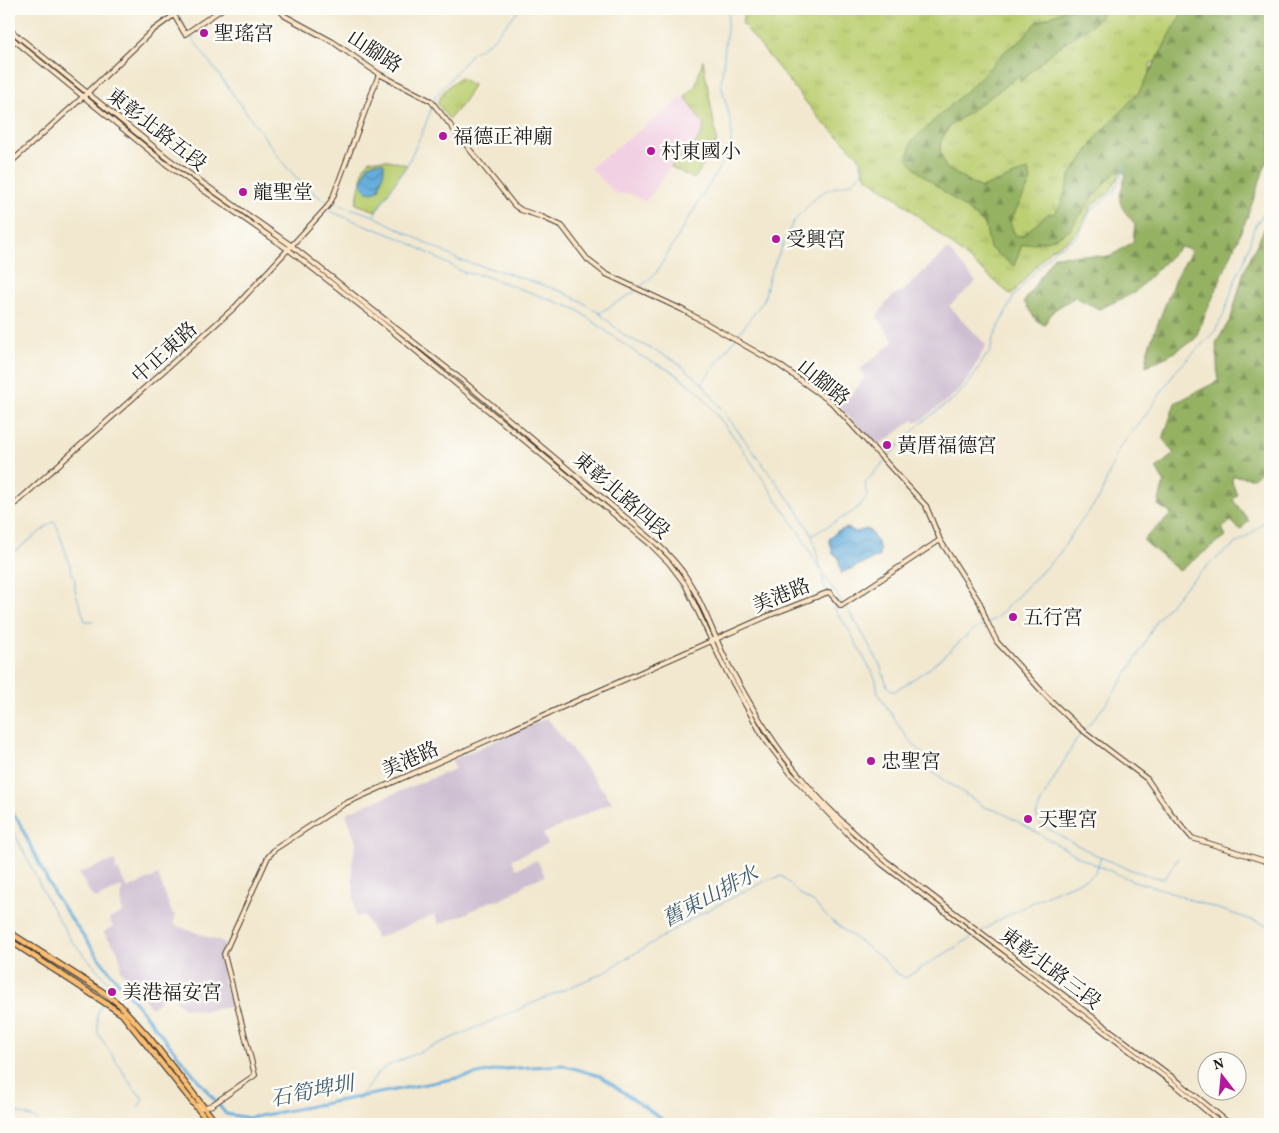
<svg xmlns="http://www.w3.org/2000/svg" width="1279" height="1133" viewBox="0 0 1279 1133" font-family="Vollkorn,'Noto Serif TC',serif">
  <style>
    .built { fill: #f1d0e3 }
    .industrial { fill: #cebed1 }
    .grass { fill: url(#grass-tufts); stroke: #6c7647 }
    .forest { fill: url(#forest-firs); stroke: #586740 }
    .garden { fill: #bccf72; stroke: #6c7647 }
    .water { fill: url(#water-waves); stroke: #40647c }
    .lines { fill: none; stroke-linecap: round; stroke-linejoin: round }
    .stream { stroke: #65addc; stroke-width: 1 }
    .canal { stroke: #65addc; stroke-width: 3 }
    .secondary-casing { stroke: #3c3b37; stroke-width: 6 }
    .primary-casing { stroke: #3c3b37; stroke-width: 7 }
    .secondary { stroke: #fee5c5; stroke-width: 4 }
    .primary { stroke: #fcbd6f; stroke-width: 4.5 }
    .poi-dot { fill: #b5179e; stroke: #fdfcf7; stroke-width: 2 }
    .labels { text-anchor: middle; stroke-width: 5; stroke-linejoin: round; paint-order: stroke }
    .poi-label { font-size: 20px; fill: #1c1c1c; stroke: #fdfcf7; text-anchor: start }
    .street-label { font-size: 20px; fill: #1c1c1c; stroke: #fdfcf7 }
    .water-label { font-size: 21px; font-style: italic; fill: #3d5d72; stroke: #fdfcf7 }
  </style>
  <defs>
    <pattern id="grass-tufts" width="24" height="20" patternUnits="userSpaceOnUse" patternTransform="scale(1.25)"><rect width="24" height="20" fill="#bccf72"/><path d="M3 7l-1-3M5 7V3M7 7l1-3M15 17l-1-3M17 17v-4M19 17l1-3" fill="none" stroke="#a1b162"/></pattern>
    <pattern id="forest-firs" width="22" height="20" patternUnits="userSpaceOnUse" patternTransform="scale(1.25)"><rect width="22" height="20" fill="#95b264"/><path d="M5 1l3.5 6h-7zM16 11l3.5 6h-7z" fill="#799052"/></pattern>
    <pattern id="water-waves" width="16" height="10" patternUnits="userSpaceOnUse" patternTransform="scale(1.25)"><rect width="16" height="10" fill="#65addc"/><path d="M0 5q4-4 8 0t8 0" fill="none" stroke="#528cb2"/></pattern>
  </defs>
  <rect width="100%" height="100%" fill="#fdfcf7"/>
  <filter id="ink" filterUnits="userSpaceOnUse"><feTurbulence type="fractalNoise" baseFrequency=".02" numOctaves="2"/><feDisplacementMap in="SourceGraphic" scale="10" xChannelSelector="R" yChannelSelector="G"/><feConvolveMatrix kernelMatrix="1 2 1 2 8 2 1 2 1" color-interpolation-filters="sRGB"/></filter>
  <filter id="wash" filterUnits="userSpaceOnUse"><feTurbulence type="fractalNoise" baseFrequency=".0096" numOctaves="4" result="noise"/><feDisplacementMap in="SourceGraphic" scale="20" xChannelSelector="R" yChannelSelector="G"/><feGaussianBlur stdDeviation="1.12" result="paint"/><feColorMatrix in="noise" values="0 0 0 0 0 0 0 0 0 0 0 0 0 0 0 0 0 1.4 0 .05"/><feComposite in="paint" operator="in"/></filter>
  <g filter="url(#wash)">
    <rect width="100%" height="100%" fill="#f2e8cf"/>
    <path class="built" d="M685,96L704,125L699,141L675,161L645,202L629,193L617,194L590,168Z"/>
    <path class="industrial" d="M948,249L976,282L949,306L986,345L970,375L961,389L924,418L916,423L913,420L877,447L838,405L850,396L866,377L860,369L894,342L877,316L887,302L892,296L903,291Z
      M547,718L612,802L543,834L548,844L512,859L516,869L537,860L545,876L526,883L521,888L500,900L488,902L465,914L439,924L434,915L377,938L364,915L355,917L352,865L356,842L346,813L455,769L452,760Z
      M115,860L116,871H119L127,889L158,875L170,908L172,913L175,915L174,925L225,943L221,954L223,979L226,992L232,1007L202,1011L183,1007L176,1001L173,994L166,995L152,1008L120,970L121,963L117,949L103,932L113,927L109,919L123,912L121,906L122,886L96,899L92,895H91L79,873Z"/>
    <path class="grass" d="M745,9H1192L1160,59L1150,64L1151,88L1127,162L1109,193L1092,205L1078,232L1068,240L1050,250L1011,295L898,199L865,176L859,157L830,128L822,122L742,23Z
      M703,60L716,135V145L694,179L671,167C681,149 700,149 704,125L685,96L695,87Z
      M460,78L473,85L464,102L449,119L437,103C441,94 451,82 460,78Z"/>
    <path class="forest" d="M1067,9H1086L1103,14L1093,24L1053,51L1020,82V75L949,127L941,141L940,152L946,168L981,188L1028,170L1031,181L1010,222L1015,235L1022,236L1049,213L1054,214L1061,205L1070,176L1096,138L1139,92L1184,9H1270V152L1248,215L1195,339L1168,356L1146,366L1148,349L1175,279L1192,250L1180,247L1134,293L1099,309L1075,297L1054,310L1044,325L1036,320L1024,302L1054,256L1083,255L1109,257L1133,242L1135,224C1114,199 1119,203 1126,173L1116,172L1095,195L1069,231L1050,240L1022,245L1014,266L990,248L985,224L919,172L908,159L911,142L985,73L1006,50L1018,43L1037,22Z
      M1270,217V462L1253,478L1233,476L1232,482L1237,495L1233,500L1249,521L1240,530L1231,521L1222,528L1226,536L1179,571L1143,540L1172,514L1158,505L1164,482L1156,468L1174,454L1163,439L1175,403L1218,381L1216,343L1231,318L1244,271Z"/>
    <path class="garden" d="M370,160H389L407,165L376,211L356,204L364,166Z"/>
    <path class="water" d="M376,162L384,163V170L379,190L372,192L365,190L361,183L368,165Z
      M848,528L856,532L866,529L870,530C874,541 882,544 879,557L841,573L838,557L833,554L829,539L837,531Z"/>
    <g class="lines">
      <path class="stream" d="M175,9L187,30
        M1269,33L1270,45
        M189,34L285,165L303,185L321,198L374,216L459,260L507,273L563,292L579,300L599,313L625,336L674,360L702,383L797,510L812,535L822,573L859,627L880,665L887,686L893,692L930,668L973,630L995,619L1060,553L1076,528L1100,497L1118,450L1151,408L1175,372L1215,331L1223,316L1238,273L1244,262L1254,228L1270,203
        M1270,170V173
        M329,211L404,240L465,273L482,275L576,309L639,355L673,372L699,392L737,441L800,534L821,571
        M374,215L407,165L423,131L436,96L472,53L490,42L520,9
        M639,288L656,273L731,148V123L721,84L729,9
        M599,313L636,291
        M702,383L764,300L768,281L773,267L793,222L818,195L827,190L853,182L864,169L860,159
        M886,459L921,423L957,396L970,382L986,356L990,353L992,341L1014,296L1055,249L1064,245L1079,235L1091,210L1113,193L1127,164
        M813,535L854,511L867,497L865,483L884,462
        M9,556L54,521L58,529L75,581V590L85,621H93
        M822,574L824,585L837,613L849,630L876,680L878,694L906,736L923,754L929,769L934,773L986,808L999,811L1083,859L1133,881L1166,890L1179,896L1270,926
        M9,824L13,830L49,903L71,940L110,984L106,992
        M1178,858L1164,879C1120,870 1079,847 1040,824L1036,815L1042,800L1076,740L1107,703L1133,664L1157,620L1183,589L1215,559L1250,534L1270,517
        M982,931L1001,919L1047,895L1090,877L1096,871L1101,857
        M102,1003L97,1014L98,1033L130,1083L143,1099L138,1108
        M360,1097L377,1074L387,1066L603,973L698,915L765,881L782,876L791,886L802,896L813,902L829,919L883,959L894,971L905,978L979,933
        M13,1111L34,1118L40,1124"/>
      <path class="canal" d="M9,811L18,820L55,896L102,962L226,1114L249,1118L504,1069L562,1065L600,1076L669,1124"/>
    </g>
  </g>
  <g filter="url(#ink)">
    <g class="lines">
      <g class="secondary-casing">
        <path id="secondary" d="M279,9L285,16L333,42L379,74L431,101L514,205L521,210L542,217L562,226L588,260L606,274L683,310L779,365L831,402L926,506L940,540L980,603L987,622L997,642L1048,698L1081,729L1147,779L1170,812L1192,838L1265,861L1270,865
          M9,29L170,160L292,246L378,314L462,380L655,542C667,553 681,567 689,582C705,607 714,637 728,664C748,701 769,738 795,770C821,804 854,833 886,861L1180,1083L1230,1124
          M9,36L166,164L289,250L375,317L650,544L669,563L685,584L723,665L764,738L791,774L851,837L882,864L974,934L1178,1087L1222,1124
          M9,164L84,96L152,31L174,15L185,34L222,9
          M9,509L235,307L328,206L333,197L379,74
          M196,1105L203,1108L212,1105L255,1075L224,954L268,857L275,849L344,804L770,615L829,592L841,606L940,540"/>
      </g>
      <g class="primary-casing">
        <path id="primary" d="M9,932L103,992L120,1005L148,1036L217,1124
          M9,940L122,1014L210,1124"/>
      </g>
      <use href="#secondary" class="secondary"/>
      <use href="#primary" class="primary"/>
    </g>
  </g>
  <g class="poi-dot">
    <circle cx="204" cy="33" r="5"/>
    <circle cx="443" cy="136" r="5"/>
    <circle cx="651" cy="151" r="5"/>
    <circle cx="243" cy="192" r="5"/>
    <circle cx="776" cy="239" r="5"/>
    <circle cx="887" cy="445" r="5"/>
    <circle cx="1013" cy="617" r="5"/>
    <circle cx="871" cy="761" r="5"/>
    <circle cx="1028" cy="819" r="5"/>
    <circle cx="112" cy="992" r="5"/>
  </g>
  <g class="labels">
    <g class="poi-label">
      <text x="214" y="40">聖瑤宮</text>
      <text x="453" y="143">福德正神廟</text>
      <text x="661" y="158">村東國小</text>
      <text x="253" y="199">龍聖堂</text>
      <text x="786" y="246">受興宮</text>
      <text x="897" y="452">黃厝福德宮</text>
      <text x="1023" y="624">五行宮</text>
      <text x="881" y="768">忠聖宮</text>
      <text x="1038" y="826">天聖宮</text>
      <text x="122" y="999">美港福安宮</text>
    </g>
    <g class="street-label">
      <text transform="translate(375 51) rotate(33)" y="7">山腳路</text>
      <text transform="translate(157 129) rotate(38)" y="7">東彰北路五段</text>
      <text transform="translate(164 352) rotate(-42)" y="7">中正東路</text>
      <text transform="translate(824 382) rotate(39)" y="7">山腳路</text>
      <text transform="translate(622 495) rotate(41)" y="7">東彰北路四段</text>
      <text transform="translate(781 595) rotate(-22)" y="7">美港路</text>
      <text transform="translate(410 759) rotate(-24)" y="7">美港路</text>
      <text transform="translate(1051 968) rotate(37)" y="7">東彰北路三段</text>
    </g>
    <g class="water-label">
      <text transform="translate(710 896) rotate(-28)" y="7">舊東山排水</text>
      <text transform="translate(312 1091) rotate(-11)" y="7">石筍埤圳</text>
    </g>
  </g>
  <rect width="1279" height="1133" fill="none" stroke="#fdfcf7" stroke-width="30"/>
  <g transform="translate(1222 1076) rotate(344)"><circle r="24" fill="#fdfcf7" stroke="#a3a29f"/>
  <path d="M0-4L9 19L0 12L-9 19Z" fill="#b5179e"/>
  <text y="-8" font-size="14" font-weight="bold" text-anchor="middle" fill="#1c1c1c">N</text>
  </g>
</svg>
